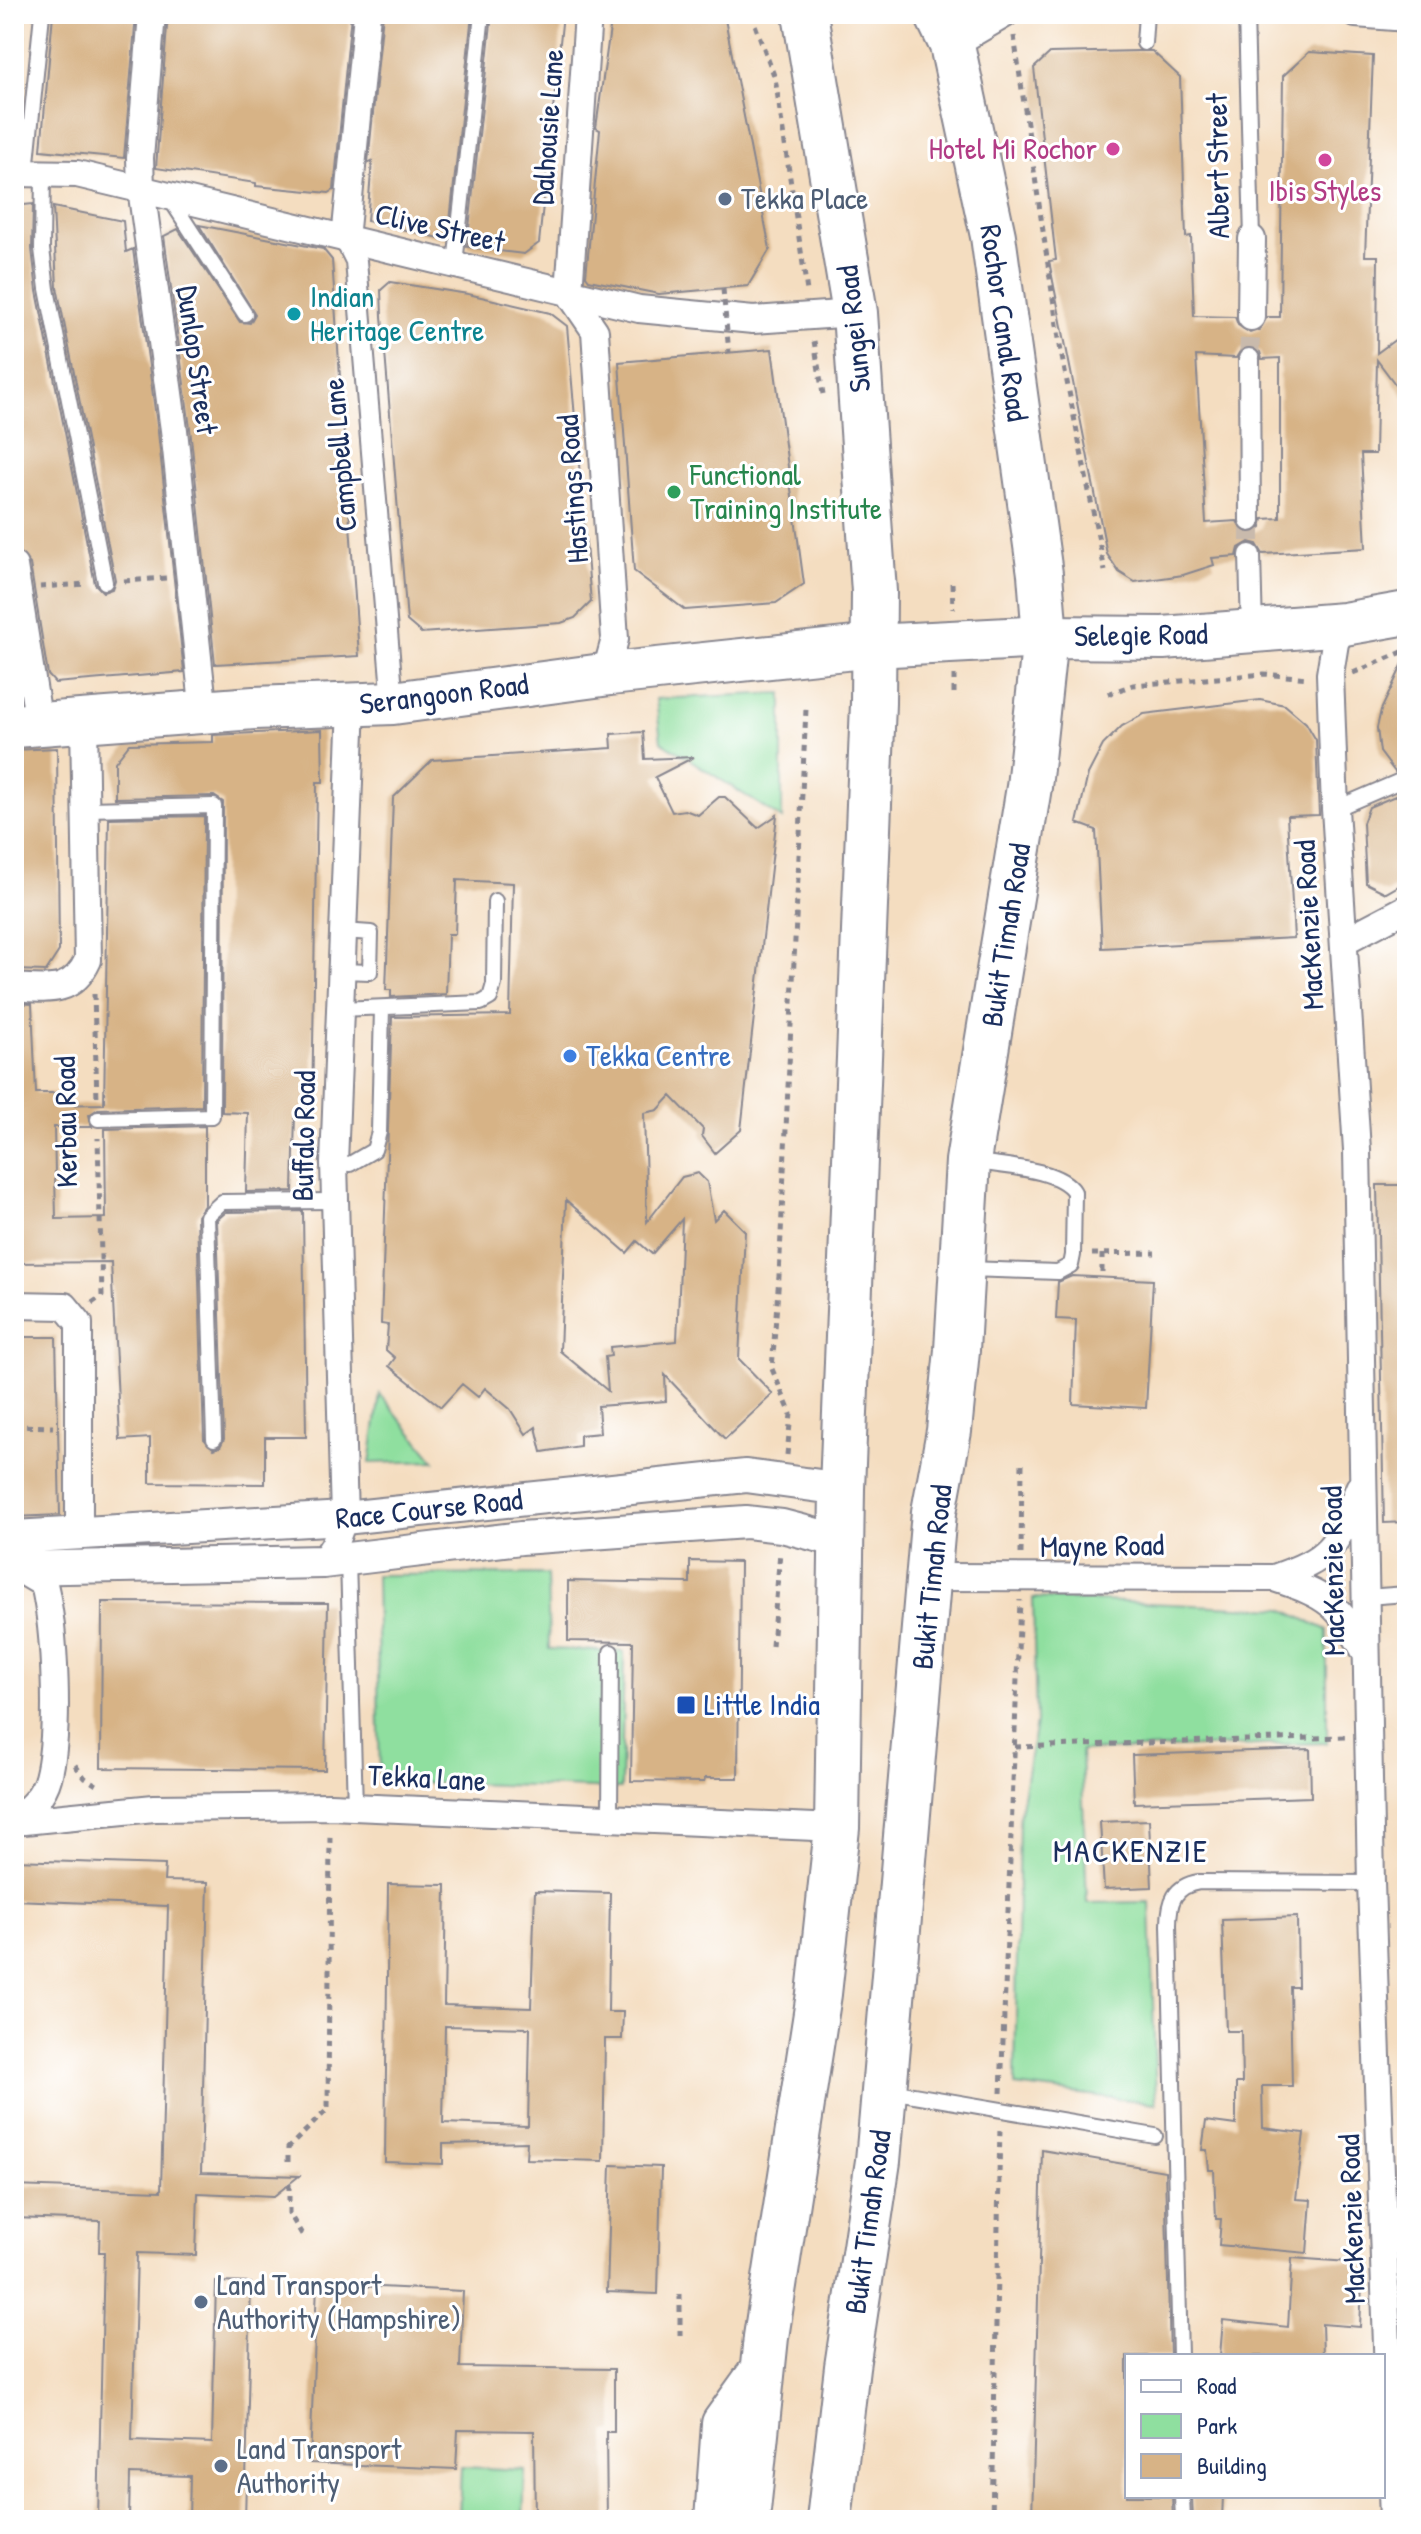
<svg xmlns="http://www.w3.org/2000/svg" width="1421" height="2534" viewBox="0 0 1421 2534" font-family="'Patrick Hand',sans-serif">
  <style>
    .green { fill: #8fdf9f; stroke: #55877e; stroke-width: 2 }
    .building { fill: #d7b386; fill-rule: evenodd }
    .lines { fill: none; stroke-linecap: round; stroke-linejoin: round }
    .pedestrian-tunnel { stroke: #c9baac; stroke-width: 20; stroke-dasharray: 20 10; stroke-linecap: butt }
    .service-casing { stroke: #88868f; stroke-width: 18 }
    .pedestrian-casing { stroke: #88868f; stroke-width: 24 }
    .minor-casing { stroke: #88868f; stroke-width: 30 }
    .tertiary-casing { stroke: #88868f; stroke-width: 36 }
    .primary-casing { stroke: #88868f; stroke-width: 46 }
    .trunk-casing { stroke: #88868f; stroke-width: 48 }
    .path { stroke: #88868f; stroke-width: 5; stroke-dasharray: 6 6; stroke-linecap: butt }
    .service { stroke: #fff; stroke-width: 14 }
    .pedestrian { stroke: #fff; stroke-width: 20 }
    .minor { stroke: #fff; stroke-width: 26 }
    .tertiary { stroke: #fff; stroke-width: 32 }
    .primary { stroke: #fff; stroke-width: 42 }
    .trunk { stroke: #fff; stroke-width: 44 }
    .path-bridge { stroke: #88868f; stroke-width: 5; stroke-dasharray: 6 6; stroke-linecap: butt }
    .hotel-dot { fill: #d1479c; stroke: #fff; stroke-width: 3 }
    .service-dot { fill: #5c6f8a; stroke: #fff; stroke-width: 3 }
    .culture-dot { fill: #0f9aa8; stroke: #fff; stroke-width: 3 }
    .leisure-dot { fill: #2e9e5b; stroke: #fff; stroke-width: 3 }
    .shop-dot { fill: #3f7fe0; stroke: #fff; stroke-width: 3 }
    .transit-dot { fill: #1a4fb4; stroke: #fff; stroke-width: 3 }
    .labels { text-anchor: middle; stroke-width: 6; stroke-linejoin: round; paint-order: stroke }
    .street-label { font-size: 30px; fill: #1b2f5e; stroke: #fff }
    .hotel-label { font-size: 30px; fill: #b23c85; stroke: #fff; text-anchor: end }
    .service-label { font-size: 30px; fill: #4e5e75; stroke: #fff; text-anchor: start }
    .culture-label { font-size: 30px; fill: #0d838f; stroke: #fff; text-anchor: start }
    .leisure-label { font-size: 30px; fill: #27864d; stroke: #fff; text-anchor: start }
    .shop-label { font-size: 30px; fill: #366cbe; stroke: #fff; text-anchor: start }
    .transit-label { font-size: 30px; fill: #164399; stroke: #fff; text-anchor: start }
    .neighbourhood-label { font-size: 32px; letter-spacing: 2px; fill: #1b2f5e; stroke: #fff }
  </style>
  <rect width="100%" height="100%" fill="#fff"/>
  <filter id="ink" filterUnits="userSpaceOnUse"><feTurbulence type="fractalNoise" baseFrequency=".0125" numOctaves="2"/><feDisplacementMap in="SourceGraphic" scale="16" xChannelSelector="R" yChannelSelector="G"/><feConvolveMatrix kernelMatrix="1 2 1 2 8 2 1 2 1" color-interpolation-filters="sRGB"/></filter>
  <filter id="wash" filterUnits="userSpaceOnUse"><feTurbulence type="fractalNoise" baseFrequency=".006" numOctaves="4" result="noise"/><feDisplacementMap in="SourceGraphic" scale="32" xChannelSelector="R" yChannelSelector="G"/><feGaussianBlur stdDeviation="1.8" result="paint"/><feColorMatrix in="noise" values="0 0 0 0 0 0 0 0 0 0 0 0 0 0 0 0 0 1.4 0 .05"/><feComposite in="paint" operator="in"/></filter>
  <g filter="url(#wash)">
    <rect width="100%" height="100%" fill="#f4ddc0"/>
    <path class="green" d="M14,14H25L22,160L14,159Z
      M782,693V819L661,741L656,699Z
      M380,1394L435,1461L370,1463Z
      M547,1574L549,1649L624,1652L621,1789L380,1781L376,1575Z
      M1033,1598L1283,1609L1327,1630V1743L1081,1751L1087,1903L1150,1902L1156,2103L1015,2086L1019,1818L1036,1723Z
      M461,2467L525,2470L523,2520H459Z"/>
    <g id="blocks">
      <path class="building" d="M53,14H136L124,158L41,150Z
        M168,14H351L334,190L329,193L256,186V183L156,168Z
        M383,14H472L448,240L367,221L372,161L368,163Z
        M492,14H563L539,243L524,254L467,247Z
        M612,14H724L770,249L748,286L659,294L589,280L586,276L600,130L596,128Z
        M1139,51H1152L1180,77L1186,237L1191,236L1194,316L1235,317L1238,325L1250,333L1259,330L1267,317H1280L1283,76L1309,52L1373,56L1365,256H1378L1377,353L1407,331V400L1377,360L1375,454H1361L1366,548L1263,554L1257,544L1249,542L1239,548L1237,556L1212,558L1214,565L1183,575L1135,582L1119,572L1107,554L1049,261L1056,260L1034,68L1050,53ZM1250,346L1260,352L1262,359L1280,358V518L1263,519L1261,528L1251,534L1243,532L1237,521L1206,523L1196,356L1236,358L1242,348Z
        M33,204L32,249L37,291L95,584L103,592L112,589L115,580L57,287L53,207L123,221L126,252L133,249L158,432L184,672L55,683L48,675L30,564L18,551L14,537V206Z
        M199,225L323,249L332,260L359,656L215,664L190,428L164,236L178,229L240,322L250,323L255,314Z
        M390,282L468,294L550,313L567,326L591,602L575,618L561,623L421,633L407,621L382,316L381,290Z
        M772,349L804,584L776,603L685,610L634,571L619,362Z
        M1407,655V768L1395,772L1380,752L1377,728L1381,710Z
        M1260,700L1285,705L1306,723L1316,740L1319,815L1287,816L1294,938L1102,948L1096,830L1077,823L1088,774L1103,745L1122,726L1144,714Z
        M322,730L323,782H317L312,1114H295L293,1191L246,1192L248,1113L222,1112L223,802L214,796L115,798V762L129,744L213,742V735Z
        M643,732L645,759L694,757L655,777L672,812L685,810L698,815L719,797H725L758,828L777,815L741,1130L715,1153L702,1136L703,1129L671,1096L658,1110L644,1113L647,1222L682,1177L698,1173L707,1182L714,1220L724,1210L745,1231L739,1359L773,1394L725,1439L665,1375L666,1401L598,1406L600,1433L580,1435V1446L542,1452L536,1427L526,1434L510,1409L485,1388L478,1397L462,1384L441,1407L389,1366L395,1358L386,1350L388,1325L381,1324L392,1017L510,1015L513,883L457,880L455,934H448L446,994L391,997V990H386L393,798L432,760L612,748L611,734ZM566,1200L627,1253L637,1241L652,1254L682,1219L677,1341L610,1347L611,1356L605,1357L608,1391L560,1351Z
        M57,748L59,951L46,971L14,970V750Z
        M1407,791V881L1386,893L1366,883L1363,823L1369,807Z
        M204,816L202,1106L98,1109L89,1115L92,1127H54L56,1219L106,1218L105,1129L205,1126V1204L197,1216L204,1439L214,1449L220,1447L224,1439L217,1220L226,1212L303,1211L306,1437H265V1484L150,1483V1438L120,1440L111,1262L14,1263V1003L32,1004L36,1093H54V1105L104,1104L109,818Z
        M1377,1185H1407V1522L1384,1523Z
        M1072,1276L1153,1280L1146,1408L1073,1404L1076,1320L1056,1319L1058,1282Z
        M14,1337H56L60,1515L14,1517Z
        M690,1561L740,1562L738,1778H705L704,1782L631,1781L633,1642L568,1641V1581L690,1583Z
        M102,1602L328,1603L325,1770L101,1768Z
        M1310,1749L1311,1797L1134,1803L1132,1755Z
        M1149,1820L1152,1887L1104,1889L1100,1822Z
        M14,1860L165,1865L164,1881L208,1882L201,2173L299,2176L274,2196L198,2193L196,2255L137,2253L132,2440L212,2443L216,2282L251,2283L245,2520H189L190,2476L130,2474L129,2520H98L104,2252H99L100,2221L14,2218V2186L161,2191L168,1906L14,1900Z
        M388,1884L446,1885L444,2005L531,2008L535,1891L610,1893L608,2012H623L622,2039H605L603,2161L526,2159L527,2142L443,2144V2164L385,2162ZM445,2026L530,2028L528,2126L443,2123Z
        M1297,1917L1298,1987H1290L1292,2086H1262L1263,2128L1304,2133L1296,2199L1311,2200L1307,2253L1219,2245L1221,2219H1216L1214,2170H1209L1207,2150H1202L1206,2121L1236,2125V2083H1242L1241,2031H1226L1222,1920Z
        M1042,2150L1165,2171L1170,2356H1127V2496H1172L1173,2520H1032Z
        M611,2165L661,2167L658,2294L607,2292Z
        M1292,2258L1363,2263L1360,2327L1322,2324L1323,2356H1220L1223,2320L1288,2327Z
        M317,2284L463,2291L460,2367L614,2369V2432H606L607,2520H535L534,2431L458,2430L456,2469L310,2463Z
        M1192,2496H1223L1222,2520H1193Z"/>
    </g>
  </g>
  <g filter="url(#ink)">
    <use href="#blocks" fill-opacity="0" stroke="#88868f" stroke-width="2"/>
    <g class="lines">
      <path class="pedestrian-tunnel" d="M1249,359L1251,317
        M1250,521V555"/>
      <g class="service-casing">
        <path id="service" d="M1246,14L1252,239
          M1144,43L1146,14
          M26,172L42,14
          M43,172L42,249L47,289L105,582
          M169,197L245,314
          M455,264L482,14
          M88,809L214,806L212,1116L98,1119
          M1335,809L1407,778
          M341,971L370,972L371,933L343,931
          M340,1009L481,1003L490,998L494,984L495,901
          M334,1163L350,1164L374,1150L379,1132L382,1008
          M967,1269L1058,1272L1071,1265L1073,1255L1074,1192C1060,1168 998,1166 971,1161
          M214,1439L207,1216L222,1202L334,1201
          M348,1560L355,1807
          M1366,1597L1407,1594
          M610,1818L611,1652
          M890,2091L1155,2136
          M1180,2356L1169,1925C1169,1902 1174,1886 1199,1882L1371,1883
          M1182,2496L1183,2520"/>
      </g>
      <g class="pedestrian-casing">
        <path id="pedestrian" d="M345,239L356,261L393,703
          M1249,359L1250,521
          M1250,555L1252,631"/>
      </g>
      <g class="minor-casing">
        <path id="minor" d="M152,14L140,158L141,188L174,430L204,714
          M1356,14L1407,18
          M952,45L1005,14
          M14,173L77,174L639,309L753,320L855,313
          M345,239L367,14
          M569,293L595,331L615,639L609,661
          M569,293L588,14
          M1251,317L1252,239
          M14,566L39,724
          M1344,624L1335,643L1330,674L1335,809L1357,1150L1371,1883L1393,2520
          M1344,941L1407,908
          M14,987C47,989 72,995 88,960L84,722
          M14,1305L65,1306L79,1323V1535
          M323,1562L334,1545L344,1518L334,1163L352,705
          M930,1577L1274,1578C1329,1596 1337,1603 1366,1653
          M1274,1578C1335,1557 1336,1545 1359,1488
          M14,1822L154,1808L330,1806L837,1828
          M14,1822C28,1809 43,1797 48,1778C60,1733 55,1630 44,1584L17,1568"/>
      </g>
      <g class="tertiary-casing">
        <path id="tertiary" d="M14,1537L344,1518L746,1476L842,1489
          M14,1568L323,1562L521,1538L746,1522L782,1526L840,1541"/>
      </g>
      <g class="primary-casing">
        <path id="primary" d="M14,726L254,708L393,703L610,674L873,646L1045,637L1163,638L1344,624L1407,613"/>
      </g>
      <g class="trunk-casing">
        <path id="trunk" d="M717,2520L724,2424L760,2374
          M747,2520L766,2337L819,1994L837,1828L842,1489L873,703L874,592L855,313L805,14
          M829,2520L847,2367L878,2161L934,1512L949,1431L957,1350L968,1161L1029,787L1045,637L1040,574L993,236L952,45L937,14"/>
      </g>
      <path class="path" d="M751,14L775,78L807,291
        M1014,36L1061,352L1105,571
        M814,341L823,394
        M124,581L166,578
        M952,583L953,609
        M40,587L86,584
        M1353,673L1407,650
        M954,675V694
        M1108,694L1133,685L1264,674L1308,678
        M94,994L97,1100
        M1092,1254L1155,1253
        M1102,1254V1278
        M92,1303L102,1296L98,1138
        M14,1426L53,1427
        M787,1455L791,1414L772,1369L779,1276L806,709
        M1021,1554L1022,1463
        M772,1646L780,1552
        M1015,1747L1345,1737
        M75,1765L85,1778L100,1787
        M1001,2093L1020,1600
        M288,2162V2148L328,2109L330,1832
        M289,2184V2213L303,2236
        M680,2336V2293
        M992,2520L1000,2127"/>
      <use href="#service" class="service"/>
      <use href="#pedestrian" class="pedestrian"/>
      <use href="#minor" class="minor"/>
      <use href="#tertiary" class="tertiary"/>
      <use href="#primary" class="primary"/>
      <use href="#trunk" class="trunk"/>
      <path class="path-bridge" d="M723,289L729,353"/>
    </g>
  </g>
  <g class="hotel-dot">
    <circle cx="1113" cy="149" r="8"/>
    <circle cx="1325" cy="160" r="8"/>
  </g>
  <g class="service-dot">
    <circle cx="725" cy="199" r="8"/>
    <circle cx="201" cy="2302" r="8"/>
    <circle cx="221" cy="2466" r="8"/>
  </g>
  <circle class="culture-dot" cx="294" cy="314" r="8"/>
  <circle class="leisure-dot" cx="674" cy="492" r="8"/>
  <circle class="shop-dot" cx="570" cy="1056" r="8"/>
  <rect class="transit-dot" x="676" y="1695" width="20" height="20" rx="4"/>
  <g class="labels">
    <g class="street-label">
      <text transform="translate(548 127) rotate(-86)" y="10">Dalhousie Lane</text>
      <text transform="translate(1218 166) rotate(-91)" y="10">Albert Street</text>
      <text transform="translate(440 228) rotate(13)" y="10">Clive Street</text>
      <text transform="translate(1004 323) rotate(82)" y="10">Rochor Canal Road</text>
      <text transform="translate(854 329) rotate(-96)" y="10">Sungei Road</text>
      <text transform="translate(197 360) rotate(82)" y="10">Dunlop Street</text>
      <text transform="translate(340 455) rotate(-95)" y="10">Campbell Lane</text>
      <text transform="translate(573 489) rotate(-94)" y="10">Hastings Road</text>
      <text transform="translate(1141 635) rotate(-1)" y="10">Selegie Road</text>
      <text transform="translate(444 694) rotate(-7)" y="10">Serangoon Road</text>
      <text transform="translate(1309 925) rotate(-93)" y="10">MacKenzie Road</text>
      <text transform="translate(1006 935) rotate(-81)" y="10">Bukit Timah Road</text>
      <text transform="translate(66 1122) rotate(-91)" y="10">Kerbau Road</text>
      <text transform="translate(304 1136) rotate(-89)" y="10">Buffalo Road</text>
      <text transform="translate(429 1509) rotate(-6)" y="10">Race Course Road</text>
      <text transform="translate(1102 1546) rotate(-1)" y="10">Mayne Road</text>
      <text transform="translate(1333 1571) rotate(-91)" y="10">MacKenzie Road</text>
      <text transform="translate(932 1577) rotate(-84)" y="10">Bukit Timah Road</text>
      <text transform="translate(427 1778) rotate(3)" y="10">Tekka Lane</text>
      <text transform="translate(1352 2219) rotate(-92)" y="10">MacKenzie Road</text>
      <text transform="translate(868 2222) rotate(-82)" y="10">Bukit Timah Road</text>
    </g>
    <g class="hotel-label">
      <text x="1097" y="159">Hotel Mi Rochor</text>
      <text x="1325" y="201" text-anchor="middle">Ibis Styles</text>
    </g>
    <g class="service-label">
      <text x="741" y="209">Tekka Place</text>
      <text x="217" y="2295">Land Transport<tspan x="217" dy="34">Authority (Hampshire)</tspan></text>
      <text x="237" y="2459">Land Transport<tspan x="237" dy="34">Authority</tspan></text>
    </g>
    <g class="culture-label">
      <text x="310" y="307">Indian<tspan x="310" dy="34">Heritage Centre</tspan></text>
    </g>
    <g class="leisure-label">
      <text x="690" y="485">Functional<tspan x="690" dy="34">Training Institute</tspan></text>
    </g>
    <g class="shop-label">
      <text x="586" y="1066">Tekka Centre</text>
    </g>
    <g class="transit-label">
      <text x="704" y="1715">Little India</text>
    </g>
    <g class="neighbourhood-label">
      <text x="1131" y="1862">MACKENZIE</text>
    </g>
  </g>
  <rect width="1421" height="2534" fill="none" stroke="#fff" stroke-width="48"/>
  <rect x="1125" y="2354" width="260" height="144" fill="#ffffff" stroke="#a4acbf" stroke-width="2"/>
  <rect x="1141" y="2380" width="40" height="12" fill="#ffffff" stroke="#a4acbf" stroke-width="2"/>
  <text x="1197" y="2394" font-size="24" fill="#1b2f5e">Road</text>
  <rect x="1141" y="2414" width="40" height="24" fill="#8fdf9f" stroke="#a4acbf" stroke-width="2"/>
  <text x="1197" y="2434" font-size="24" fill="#1b2f5e">Park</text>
  <rect x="1141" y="2454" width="40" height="24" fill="#d7b386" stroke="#a4acbf" stroke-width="2"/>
  <text x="1197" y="2474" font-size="24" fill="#1b2f5e">Building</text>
</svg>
